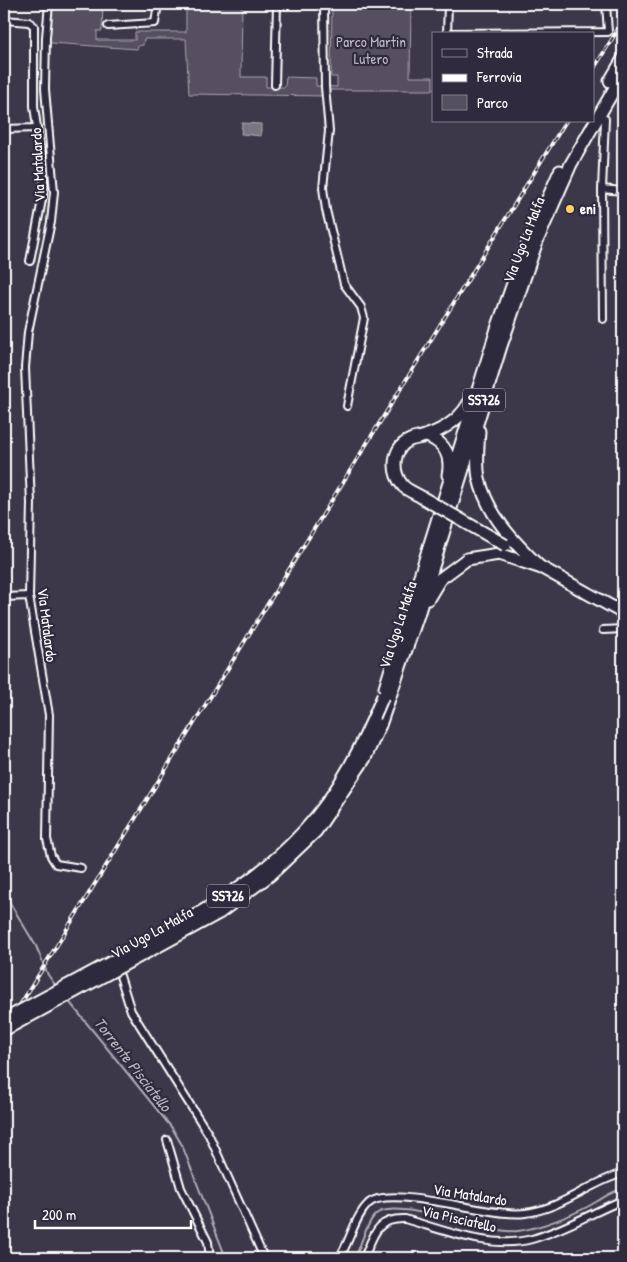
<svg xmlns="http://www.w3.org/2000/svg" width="627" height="1262" viewBox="0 0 627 1262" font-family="'Patrick Hand',sans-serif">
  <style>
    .green { fill: #555060; stroke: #aaa8b0 }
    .water { fill: #797682; stroke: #afadb4 }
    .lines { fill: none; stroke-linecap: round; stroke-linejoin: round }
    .stream { stroke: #afadb4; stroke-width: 2 }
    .street-casing { stroke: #fff; stroke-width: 10 }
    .highway-casing { stroke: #fff; stroke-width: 15 }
    .street { stroke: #2f2a3d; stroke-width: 6 }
    .highway { stroke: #2f2a3d; stroke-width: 11 }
    .rail-casing { stroke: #fff; stroke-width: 4 }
    .rail { stroke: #2f2a3d; stroke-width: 2; stroke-dasharray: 5.5; stroke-linecap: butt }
    .highway-bridge-casing { stroke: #fff; stroke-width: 15; stroke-linecap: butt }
    .highway-bridge { stroke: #2f2a3d; stroke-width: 11 }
    .poi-dot { fill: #ffd166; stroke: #2f2a3d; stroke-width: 2 }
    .labels { text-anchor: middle; stroke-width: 4.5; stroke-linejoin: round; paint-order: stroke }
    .shield { fill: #2f2a3d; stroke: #c1bfc5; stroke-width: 1 }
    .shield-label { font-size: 14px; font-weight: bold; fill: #fff }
    .park-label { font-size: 15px; fill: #bbb9bf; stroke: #2f2a3d }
    .street-label { font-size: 15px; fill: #fff; stroke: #2f2a3d }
    .poi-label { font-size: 15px; font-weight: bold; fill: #fff; stroke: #2f2a3d; text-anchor: start }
    .water-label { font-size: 16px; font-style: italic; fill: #b5b4ba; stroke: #2f2a3d }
  </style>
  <rect width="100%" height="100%" fill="#3c3749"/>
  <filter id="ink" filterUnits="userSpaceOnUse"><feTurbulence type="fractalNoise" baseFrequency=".02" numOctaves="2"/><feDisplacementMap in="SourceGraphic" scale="10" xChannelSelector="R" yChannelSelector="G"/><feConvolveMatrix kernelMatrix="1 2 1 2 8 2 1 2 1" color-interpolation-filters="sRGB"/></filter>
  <g filter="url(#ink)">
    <path class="green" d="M51,4H103L102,31H97V40H135V32H186V4H242L241,77H266V87H285L286,77L316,78V86L337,87V77H331L332,4H411L410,77H433V90H328L326,96L189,94L186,39H144L143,45L138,46L137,49L51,43L47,42Z"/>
    <path class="water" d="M242,123L261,124V136L241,134Z"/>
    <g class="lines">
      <path class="stream" d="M4,893L36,946L48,975L56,986
        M67,999L172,1128L182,1145L226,1258
        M355,1258C361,1245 365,1227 374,1216C391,1194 488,1235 518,1231C541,1228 576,1214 596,1202C606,1196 612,1191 623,1189"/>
      <g class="street-casing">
        <path id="street" d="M49,4L46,37L45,89L54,192L51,222L28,332L25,368L31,503L29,596L49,715L47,839L51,856L56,864L81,868
          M324,4L325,87L329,131L323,188L326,210L344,284L361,307L364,318L347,406
          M4,20L29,22L34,26V106L44,177L43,195L30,261
          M108,26L155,23L158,4
          M447,33L608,32L606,4
          M447,34L448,4
          M275,85L277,4
          M4,129L37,128
          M602,189L623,191
          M603,319L602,189L605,119
          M4,597L29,596
          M603,630L623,629
          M120,976L131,1011L209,1135L264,1258
          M167,1140L181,1188L208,1242L210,1258
          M339,1258C350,1242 354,1218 368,1204C388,1183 491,1218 525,1213C561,1209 589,1183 623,1173
          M364,1258C374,1235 376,1218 405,1219C444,1230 491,1250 532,1239C564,1230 593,1212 623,1200"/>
      </g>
      <g class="highway-casing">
        <path id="highway" d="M610,81L623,59
          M479,431C478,446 476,463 479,478C487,515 515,543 541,568
          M427,436C445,443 452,456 448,475
          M423,498C417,494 408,491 403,486C391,472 392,448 410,440C415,438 420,438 425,436C444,430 464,417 471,398
          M535,564L623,613
          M428,599L440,579L467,559L499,554L539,567
          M385,688L497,329L523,255L560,171
          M380,725L418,615L501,346L537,241L571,164L623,74"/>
      </g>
      <use href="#street" class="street"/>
      <use href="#highway" class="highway"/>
      <g class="rail-casing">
        <path id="rail" d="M593,70L623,21
          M4,1031L566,121"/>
      </g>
      <use href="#rail" class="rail"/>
      <g class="highway-bridge-casing">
        <path id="highway-bridge" d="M423,498L505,545
          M4,1020C52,993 100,969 148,942C205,911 261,879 305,830C340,792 363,744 383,696
          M4,1030L219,913L270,875L316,831L365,758L380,725"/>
      </g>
      <use href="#highway-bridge" class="highway-bridge"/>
    </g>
  </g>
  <circle class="poi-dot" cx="570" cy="209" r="5"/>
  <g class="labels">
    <g class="shield">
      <rect x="463" y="388.5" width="42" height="23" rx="4"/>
      <rect x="207" y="884.5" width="42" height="23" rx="4"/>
    </g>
    <g class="shield-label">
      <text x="484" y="405">SS726</text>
      <text x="228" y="901">SS726</text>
    </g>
    <g class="park-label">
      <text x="371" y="47">Parco Martin<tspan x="371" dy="17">Lutero</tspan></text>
    </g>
    <g class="street-label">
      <text transform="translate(38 165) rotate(-93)" y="5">Via Matalardo</text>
      <text transform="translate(524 240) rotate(-69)" y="5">Via Ugo La Malfa</text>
      <text transform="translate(47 625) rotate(83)" y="5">Via Matalardo</text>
      <text transform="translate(398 625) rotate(-72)" y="5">Via Ugo La Malfa</text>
      <text transform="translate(152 933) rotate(-29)" y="5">Via Ugo La Malfa</text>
      <text transform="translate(470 1195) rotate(9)" y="5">Via Matalardo</text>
      <text transform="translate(459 1219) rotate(13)" y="5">Via Pisciatello</text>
    </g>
    <g class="poi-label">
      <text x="580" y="214">eni</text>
    </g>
    <g class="water-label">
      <text transform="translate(133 1064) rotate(52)" y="6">Torrente Pisciatello</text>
    </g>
  </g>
  <rect width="627" height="1262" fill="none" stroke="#2f2a3d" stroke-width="20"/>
  <rect x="10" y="10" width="607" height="1242" fill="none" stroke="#fff" stroke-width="2" filter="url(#ink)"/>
  <rect x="432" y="32" width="162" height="90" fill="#2f2a3d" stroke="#827f8b"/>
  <rect x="442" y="49" width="25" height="8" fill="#2f2a3d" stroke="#827f8b"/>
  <text x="477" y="58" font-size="15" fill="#ffffff">Strada</text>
  <rect x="442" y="74" width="25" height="8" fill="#ffffff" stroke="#827f8b"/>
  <text x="477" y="82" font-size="15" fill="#ffffff">Ferrovia</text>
  <rect x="442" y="95" width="25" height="15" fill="#555060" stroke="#827f8b"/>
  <text x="477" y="108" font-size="15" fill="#ffffff">Parco</text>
  <path d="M35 1220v8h156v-8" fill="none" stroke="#ffffff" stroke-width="2.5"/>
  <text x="42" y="1220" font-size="15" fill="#ffffff" stroke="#2f2a3d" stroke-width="4" paint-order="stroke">200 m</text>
</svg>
